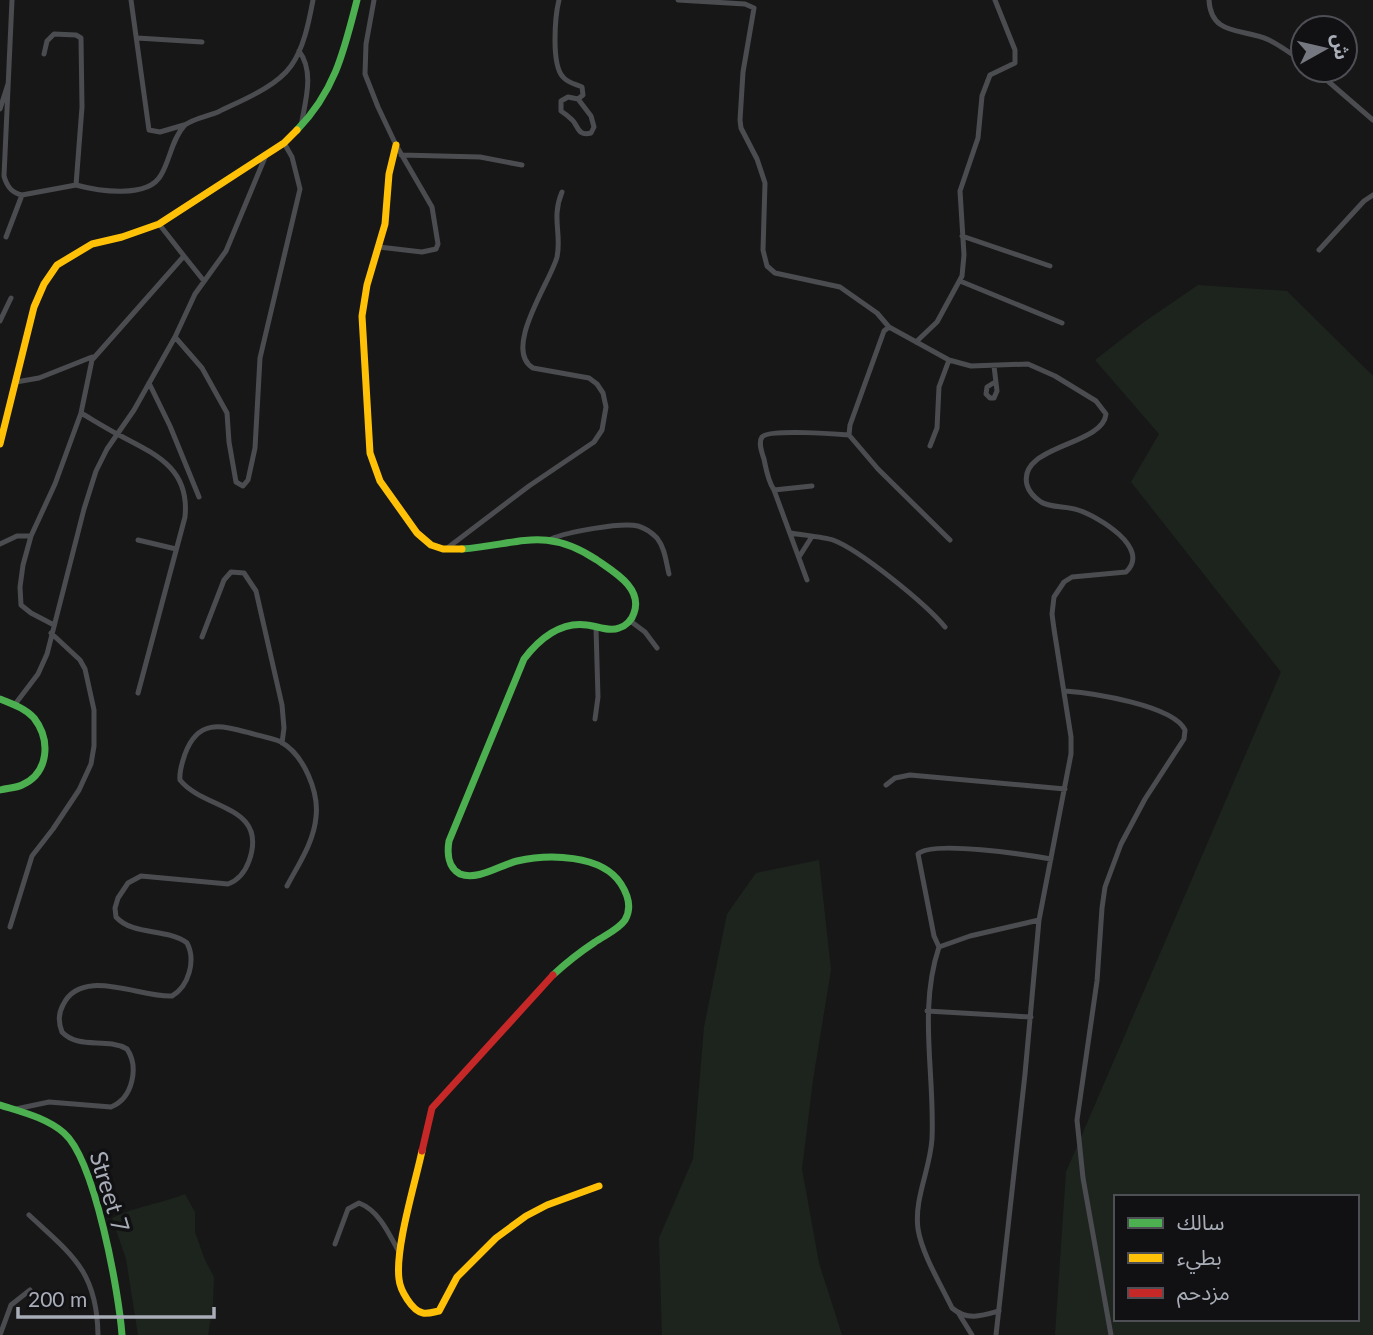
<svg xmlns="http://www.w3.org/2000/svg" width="1373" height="1335" viewBox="0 0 1373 1335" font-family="Lato,'Noto Sans Arabic',sans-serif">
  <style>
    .green { fill: #1d241e; fill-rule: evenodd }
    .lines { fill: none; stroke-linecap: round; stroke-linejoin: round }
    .street { stroke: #4b4c50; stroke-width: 5 }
    .fast { stroke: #4caf50; stroke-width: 7 }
    .slow { stroke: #ffc107; stroke-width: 7 }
    .jam { stroke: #c62828; stroke-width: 7 }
    .labels { text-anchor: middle; stroke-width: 7; stroke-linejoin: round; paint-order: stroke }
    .street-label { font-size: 24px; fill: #a8adb8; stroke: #111113 }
  </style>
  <rect width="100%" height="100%" fill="#171717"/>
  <path class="green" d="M1198,285L1287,291L1373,376V1335H1055L1066,1172L1281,672L1131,482L1159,434L1095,360L1144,322ZM1116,1197H1357V1319H1116Z
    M819,860L831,970L813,1080L802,1169L819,1263L842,1335H662L659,1238L693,1159L704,1027L727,914L756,873Z
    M185,1194L195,1212V1232L205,1260L214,1277L213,1305L208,1335H138L126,1259L112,1218C137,1206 160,1204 185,1194Z"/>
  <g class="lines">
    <path class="street" d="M12,0L4,176C7,187 12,193 22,195L76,185
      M131,0L149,130L160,132L184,125
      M374,0L366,44L365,74L378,107L396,145L432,207L438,244L436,249L422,252L379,247
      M559,0C555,16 551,64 563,77C568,83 575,84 582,87L583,95L578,99
      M678,0L745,4L754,8L743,72L740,120L741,128L757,159L765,183L763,250L767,266L775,273L840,287L877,313L889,327L949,360L971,366L1028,364L1055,376L1096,401L1106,414C1103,446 1017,445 1027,485C1029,492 1035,498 1041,502C1051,508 1066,506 1078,510C1097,516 1152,548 1126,572L1072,577L1064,582L1054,597L1052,614L1054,629L1071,737V754L1039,920L1025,1074L996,1335
      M1209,0C1211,37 1244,28 1269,40C1281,46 1292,54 1303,62
      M137,38L202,42
      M299,51C315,72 305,102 301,126
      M44,54L47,41L54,34L76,35L81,38L82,107L76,185C98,191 148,199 161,175C170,160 172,139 184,126C191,119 209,116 218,112C242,100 275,88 291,66C304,48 309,21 313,0
      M1315,70L1373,120
      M568,97L578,99L591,116L594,127L591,133C576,137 579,124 570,118C567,115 564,113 561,111V101Z
      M0,109L8,84
      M401,155L480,157L522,165
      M962,236L1050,266
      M6,237L22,195
      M1319,250L1364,201L1373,195
      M184,256L204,281
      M960,281L1062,323
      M0,321L11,298
      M889,327L884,331L850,425L849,435L878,469L950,540
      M175,337L202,368L227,413L229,442L236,482L243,486L248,480L255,448L260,358L300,189L292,157L284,143
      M916,342L937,322L962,276L964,255L960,191L978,138L982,96L990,75L1015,63V50L995,0
      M994,366L997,391L994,398H990L986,394L987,387L995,382
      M16,382L39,378L92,357
      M149,383L170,426L199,497
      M81,413C93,420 106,428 119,435C155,454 190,468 185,517L138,693
      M930,446L937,428L939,387L949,360
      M812,486L774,490C768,481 766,469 764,459C762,453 758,443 762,437C768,429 836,434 849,435
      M774,490L807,580
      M791,533C802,535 824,537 833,540C860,550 926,604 945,627
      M551,539C567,532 621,522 638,526C645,528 652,533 657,538C665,548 666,562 669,574
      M138,540L176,549
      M0,544L17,536H31
      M446,549L529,486L594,442L602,430L606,407L603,393L597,384L589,378L533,368C502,349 551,281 557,257C562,234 551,218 562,192
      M799,557L811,538
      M629,620L645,632L657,648
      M54,625L31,613L21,605L20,587L23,565L31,536L55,484L81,413L92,360L184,256L159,224
      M202,637L224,580L231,572L244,573L256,591L282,705L284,728L282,743
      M1065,691C1092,693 1173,705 1185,730L1184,739L1145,799L1121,844L1105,887L1102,908L1097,981L1077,1120L1083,1178L1111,1335
      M16,703L38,674L47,654L84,509L96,471L107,449L134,410L175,337L195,294L226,251L266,155
      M595,719L598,697L596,628
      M886,785L895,778L910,775L1065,789
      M1039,920L970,936L939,947L934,936L918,854C932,840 1028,855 1051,859
      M10,927L32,856L53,829L79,790L91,764L94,746V710L85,669L80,660L51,633
      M939,947C918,1010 935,1074 932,1139C930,1170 914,1198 918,1229C922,1254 941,1285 952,1308C967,1321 982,1316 999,1311
      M927,1011L1031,1017
      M16,1109L49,1102L111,1107C133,1098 139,1067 127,1049C106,1037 79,1050 62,1032C58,1022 58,1014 63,1005C81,966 141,998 172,996C189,986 196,960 187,943C167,928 133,936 116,917L115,908L118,898L128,883L141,876L228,884C239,880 245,872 249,861C269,805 204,810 180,780C179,771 182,763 185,754C198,719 220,725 250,733C260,736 272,738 281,742C304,755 319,792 316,817C314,842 298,865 287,886
      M29,1215C72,1255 97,1271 98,1335
      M335,1244L348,1209L359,1203C380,1211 390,1236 400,1254
      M959,1314L972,1335
      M0,1335L11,1305L30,1290"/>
    <path class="fast" d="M297,130C335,91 344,51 357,0
      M462,549C518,545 545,525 597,560C614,572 643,588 634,613C632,620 626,626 619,628C609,632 597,626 587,625C561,621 539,639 524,659L449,841C447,853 448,868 460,874C478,881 500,865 517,861C548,854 602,854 621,884C628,895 632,908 625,920C618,930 605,935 595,942C580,952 566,963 553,975
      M0,699C12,704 25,708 34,718C51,740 49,773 22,785C16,788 7,788 0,790
      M0,1105C22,1112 47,1118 64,1133C95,1160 119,1293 122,1335"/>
    <path class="slow" d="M396,145L389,174L385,224L367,285L362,316L370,453L380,481L417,533L431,545L443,549H462
      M0,444L34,307L44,284L57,265L92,244L122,237L159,224L284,143L297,130
      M422,1151C415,1184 395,1248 399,1279C400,1290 412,1311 423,1313C428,1314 434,1312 439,1311L457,1277L496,1238L526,1216L547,1205L599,1186"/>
    <path class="jam" d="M422,1151L432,1108L553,975"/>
  </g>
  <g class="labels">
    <g class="street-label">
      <text transform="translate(109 1192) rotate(73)" y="8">Street 7</text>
    </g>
  </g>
  <rect x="1114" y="1195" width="245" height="126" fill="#111113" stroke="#4d4f55" stroke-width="2"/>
  <rect x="1128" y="1218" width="35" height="10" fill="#4caf50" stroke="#4d4f55" stroke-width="2"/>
  <text x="1177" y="1230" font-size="21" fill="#a8adb8">سالك</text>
  <rect x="1128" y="1253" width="35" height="10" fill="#ffc107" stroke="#4d4f55" stroke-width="2"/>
  <text x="1177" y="1265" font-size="21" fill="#a8adb8">بطيء</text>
  <rect x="1128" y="1288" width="35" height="10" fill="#c62828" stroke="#4d4f55" stroke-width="2"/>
  <text x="1177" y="1300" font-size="21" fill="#a8adb8">مزدحم</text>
  <g transform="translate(1324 49) rotate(82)"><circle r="33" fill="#111113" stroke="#4d4f55" stroke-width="2"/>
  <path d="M0-5L12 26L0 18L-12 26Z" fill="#757880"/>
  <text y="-10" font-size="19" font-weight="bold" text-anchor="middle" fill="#a8adb8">ش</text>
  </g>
  <path d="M18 1307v10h196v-10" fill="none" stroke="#a8adb8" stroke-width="3.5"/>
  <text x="28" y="1307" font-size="21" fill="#a8adb8" stroke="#111113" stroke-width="5" paint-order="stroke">200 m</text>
</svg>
